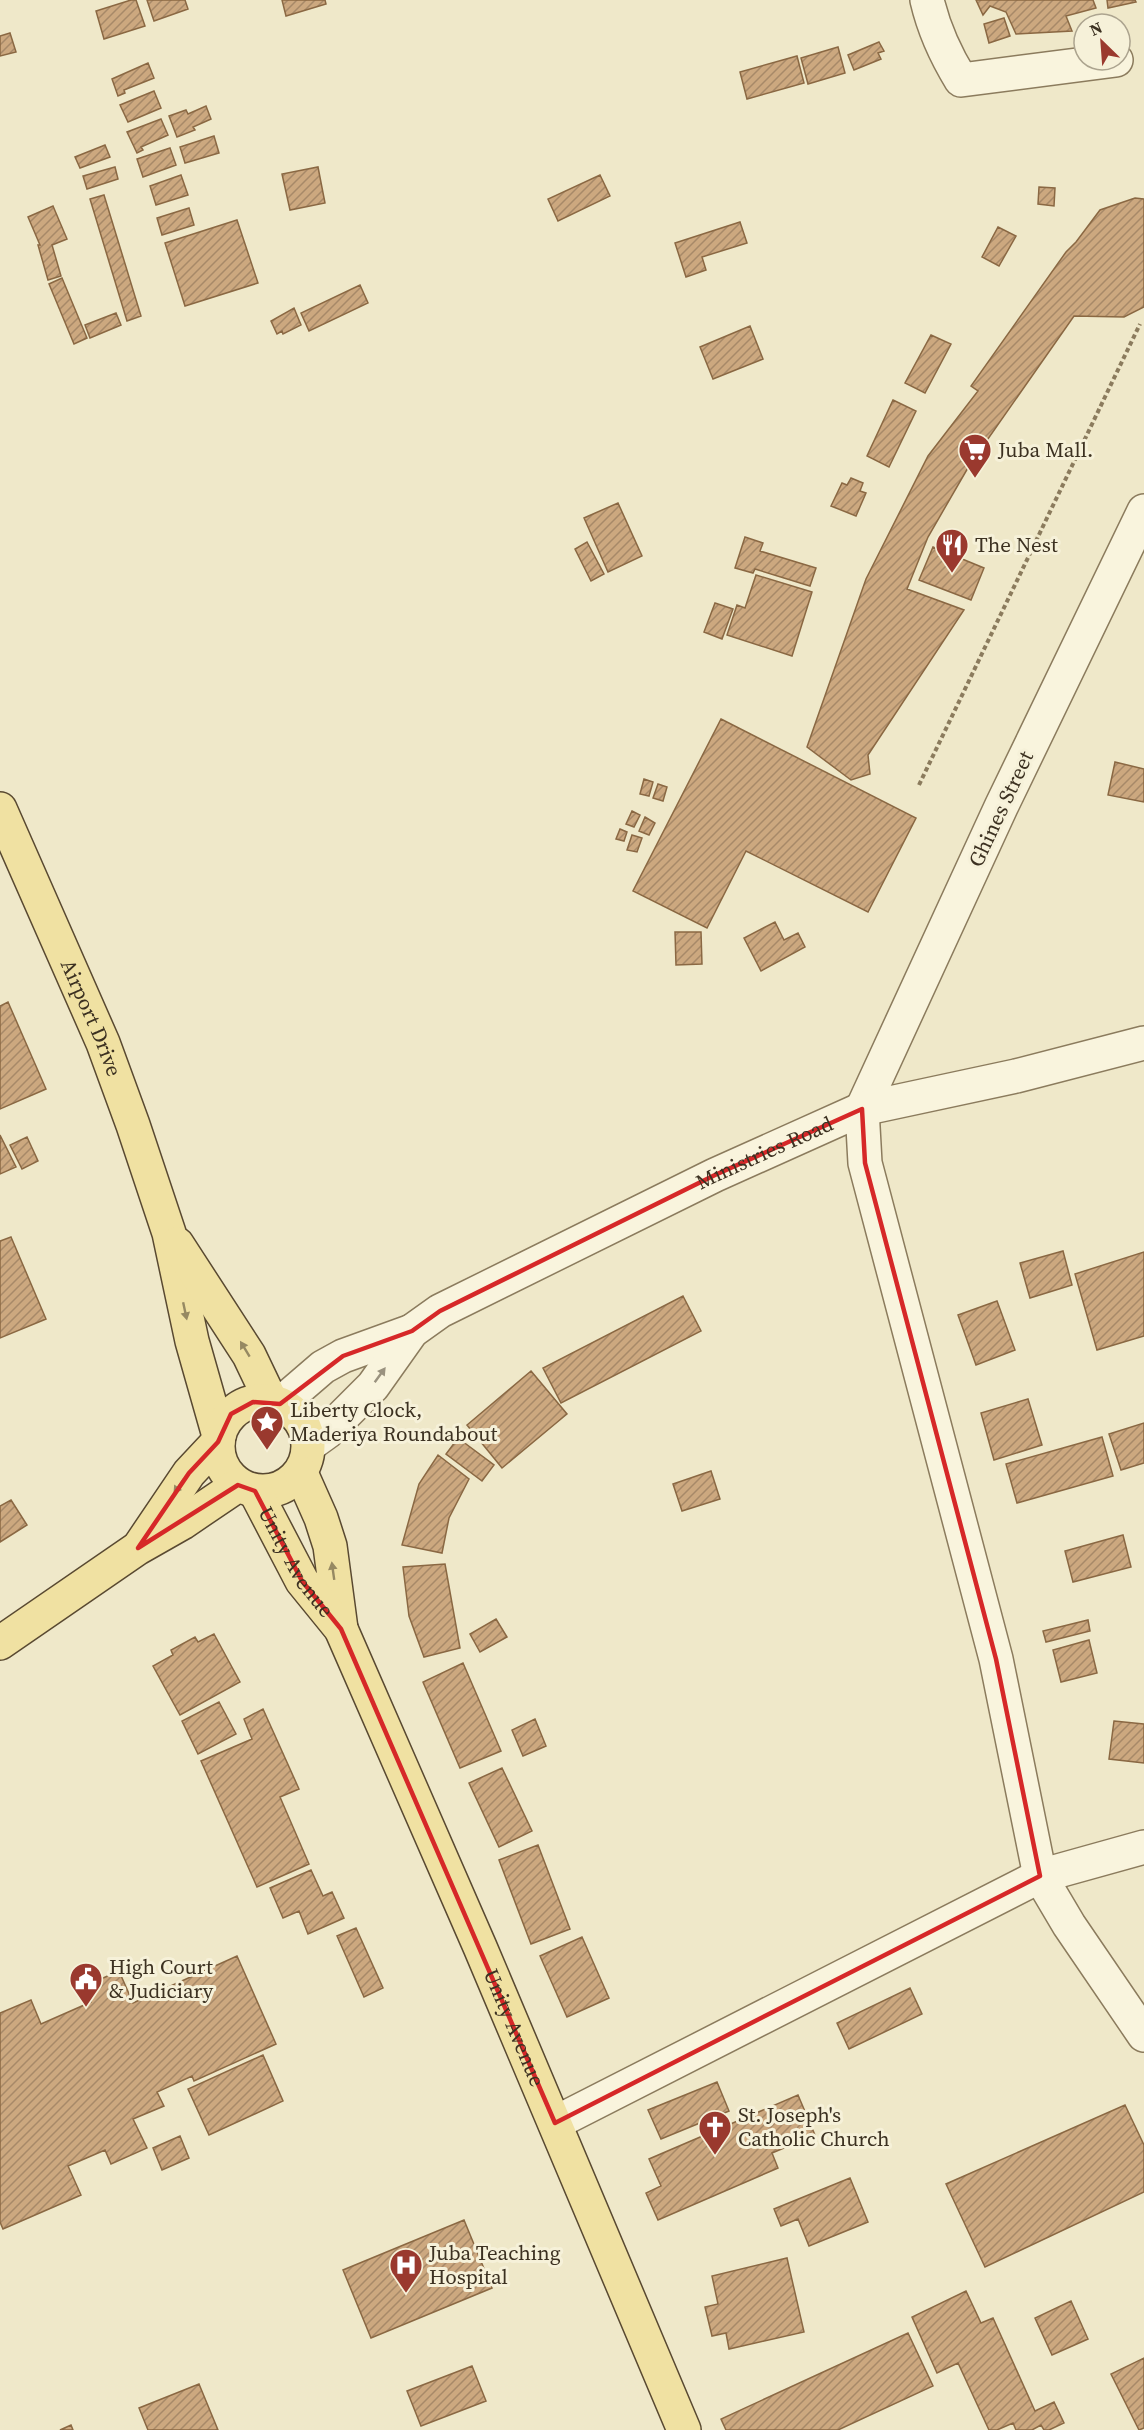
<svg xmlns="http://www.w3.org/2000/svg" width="1144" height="2430" viewBox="0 0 1144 2430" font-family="'Source Serif 4',serif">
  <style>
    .building { fill: url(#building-hatch); stroke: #8a6843; stroke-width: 1.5 }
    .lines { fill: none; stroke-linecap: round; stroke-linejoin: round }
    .minor-casing { stroke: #8b7b5d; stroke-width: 36 }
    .major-casing { stroke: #594931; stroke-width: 36 }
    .path { stroke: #8b7b5d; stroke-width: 4; stroke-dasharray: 4.5 3; stroke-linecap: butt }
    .minor { stroke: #f9f4dd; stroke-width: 33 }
    .major { stroke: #f0e1a2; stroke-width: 33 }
    .oneway { fill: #968962 }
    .oneway2 { fill: #9a927f }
    .marked { fill: none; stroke: #d62828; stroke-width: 4.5; stroke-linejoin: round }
    .labels { text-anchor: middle; stroke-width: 6; stroke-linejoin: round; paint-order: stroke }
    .poi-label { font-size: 21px; fill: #3c3121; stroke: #f6f1d9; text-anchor: start }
    .street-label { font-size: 21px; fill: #3c3121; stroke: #f6f1d9 }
  </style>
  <defs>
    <pattern id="building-hatch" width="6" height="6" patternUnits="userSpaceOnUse" patternTransform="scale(1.5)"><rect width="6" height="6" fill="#cca87f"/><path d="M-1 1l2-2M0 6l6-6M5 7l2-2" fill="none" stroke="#a78968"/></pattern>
  </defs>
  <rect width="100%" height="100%" fill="#efe8c9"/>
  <path class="building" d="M131,0H136L145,26L104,39L96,11Z
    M147,0H185L188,9L154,21Z
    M282,0H325L326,4L286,16Z
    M976,0H1093L1096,8L1066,16L1072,31L1016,34L1006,12L990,6L983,15Z
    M1107,0H1135L1136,2L1108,8Z
    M1004,18L1010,36L989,43L984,24Z
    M10,33L16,52L0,56V36Z
    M879,42L884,51L878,53L881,59L854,70L848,55Z
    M838,47L845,73L808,84L801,58Z
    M797,56L804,83L747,99L740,72Z
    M148,63L154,78L124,90L125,93L118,96L112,79Z
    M154,91L161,108L128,122L120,105Z
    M206,106L211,119L193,127L195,130L177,137L169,116L186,110L188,114Z
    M161,119L168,135L141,147L143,150L137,153L127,132Z
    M214,136L219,153L185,163L180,147Z
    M105,145L110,157L80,168L75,157Z
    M170,148L176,165L143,177L137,159Z
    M115,167L118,179L87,189L83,176Z
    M318,167L325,203L290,210L282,174Z
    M181,175L188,195L156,205L150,186Z
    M600,175L610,196L558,221L548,199Z
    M1039,187L1055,188L1054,206L1038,204Z
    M104,195L141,316L127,321L90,199Z
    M1135,198L1144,199V307L1124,317L1074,316L969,466L928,537L907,589L964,610L868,755L870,774L851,780L807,747L866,579L928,456L978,391L971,386L1066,252L1076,242L1100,210Z
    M53,206L67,239L52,245L61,276L48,280L38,245H40L28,217Z
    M189,208L194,225L162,235L157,218Z
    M237,220L258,283L185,306L165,243Z
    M740,222L747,243L702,257L706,270L686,277L675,243Z
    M998,227L1016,236L999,266L982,257Z
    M62,278L87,338L74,344L49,284Z
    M360,285L368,303L309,331L301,313Z
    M294,308L301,325L283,334L282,331L277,334L271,321Z
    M116,313L121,325L90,338L85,325Z
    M750,326L763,359L713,379L700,347Z
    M931,335L951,344L925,393L905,383Z
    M893,400L916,411L889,467L867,456Z
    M851,478L863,483L860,491L866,493L856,516L831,506L842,483L847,485Z
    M618,503L642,556L608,572L584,518Z
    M745,537L763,543L760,551L816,568L810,586L755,569L753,573L735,568Z
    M587,542L604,574L591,581L575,549Z
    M933,547L984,568L971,600L919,580Z
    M756,575L812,592L792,656L727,635L737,605L745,608Z
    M715,603L733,609L722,639L704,632Z
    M721,719L916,818L868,912L746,851L707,928L633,891Z
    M1115,762L1144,769V802L1108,795Z
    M644,779L653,782L649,796L640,794Z
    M658,784L667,787L663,801L653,798Z
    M632,811L640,815L634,827L626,824Z
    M645,817L655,823L649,835L639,831Z
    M620,829L627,832L624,841L616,839Z
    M632,835L642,838L637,852L627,850Z
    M775,922L784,940L798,933L805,947L761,971L744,938Z
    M675,932H701L702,964L676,965Z
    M8,1002L46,1089L0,1109V1006Z
    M0,1135L16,1167L0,1174Z
    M27,1137L38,1161L22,1169L10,1145Z
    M11,1237L46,1319L0,1338V1241Z
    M1063,1251L1072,1285L1030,1298L1020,1263Z
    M1144,1252V1336L1097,1350L1075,1274Z
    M683,1296L701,1331L561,1403L543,1368Z
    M997,1301L1015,1350L976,1365L958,1315Z
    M531,1371L567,1414L502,1468L467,1425Z
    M1028,1399L1042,1445L994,1460L981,1413Z
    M1144,1423V1463L1121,1470L1109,1434Z
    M1102,1437L1113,1476L1017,1503L1006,1464Z
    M458,1438L494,1465L482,1481L446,1454Z
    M438,1455L469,1479L449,1518L442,1553L402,1545L419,1484Z
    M711,1471L720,1499L682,1511L673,1484Z
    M11,1500L27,1525L0,1542V1506Z
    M1123,1535L1131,1567L1073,1582L1065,1551Z
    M445,1564L460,1648L424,1657L409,1616L403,1567Z
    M496,1619L507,1637L480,1652L470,1634Z
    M1088,1620L1090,1631L1046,1642L1043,1631Z
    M214,1634L240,1682L180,1715L153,1666L173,1655L171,1650L195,1637L198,1642Z
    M1089,1640L1097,1673L1061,1682L1053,1650Z
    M463,1663L501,1751L460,1768L423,1682Z
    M219,1702L236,1734L198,1754L182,1721Z
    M263,1709L299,1789L280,1797L309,1864L257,1887L201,1761L252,1739L244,1719Z
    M535,1719L546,1746L523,1756L512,1730Z
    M1114,1721L1144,1724V1763L1109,1759Z
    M502,1768L532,1831L499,1847L469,1783Z
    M538,1845L570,1929L531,1944L499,1860Z
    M311,1870L323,1896L332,1892L344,1918L308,1934L299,1911L283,1918L270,1888Z
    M356,1928L383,1988L364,1997L337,1936Z
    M582,1937L609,1998L567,2017L540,1956Z
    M237,1956L276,2044L194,2081L192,2076L157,2092L164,2106L133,2119L147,2148L111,2164L105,2150L68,2166L81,2195L3,2229L0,2222V2013L31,2000L41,2024L91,2002L85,1986L119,1971L133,2003Z
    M910,1988L922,2014L849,2049L837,2023Z
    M263,2055L283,2101L209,2135L188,2089Z
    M717,2082L729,2111L661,2139L648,2110Z
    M798,2095L815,2135L772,2153L778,2168L658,2220L646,2193L661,2186L649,2159Z
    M1125,2105L1144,2145V2192L985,2267L946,2184Z
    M180,2136L189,2158L162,2170L153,2148Z
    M850,2178L868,2222L809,2246L798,2219L781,2226L774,2209Z
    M464,2220L492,2288L371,2338L343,2270Z
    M787,2258L804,2332L729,2349L726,2333L712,2336L705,2307L718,2304L712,2276Z
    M966,2291L981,2323L993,2318L1035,2411L1054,2402L1064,2423L1049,2430H1044L1041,2425L1032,2430H1016L1013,2423L997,2430H989L958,2363L937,2373L912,2317Z
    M1071,2301L1088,2339L1052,2355L1035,2318Z
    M908,2333L933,2386L838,2430H726L721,2419Z
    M1144,2358V2428L1139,2430L1111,2374Z
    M472,2366L486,2401L421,2426L407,2391Z
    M199,2384L218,2430H148L139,2408Z
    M71,2425L73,2430H60Z"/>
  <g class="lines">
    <g class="minor-casing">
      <g id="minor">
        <path d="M927,0C934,30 945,54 961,80L1116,60"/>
        <path d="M1144,511L1001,807L862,1109L865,1163L996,1659L1040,1876L1069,1925L1144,2035"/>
        <path d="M280,1404L323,1367L343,1356L412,1331"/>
        <path id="s1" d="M309,1445L327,1432L373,1386L412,1331L440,1311L715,1175L862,1109L1016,1076L1144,1043"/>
        <path d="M555,2123L1040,1876L1144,1847"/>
      </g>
    </g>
    <g class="major-casing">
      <g id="major">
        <path id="s2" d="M0,809L103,1043L133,1125L169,1233L192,1341L219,1436"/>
        <path d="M177,1244L249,1355L271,1401"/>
        <circle cx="263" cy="1446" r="45"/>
        <path d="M301,1473L321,1518L330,1546L341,1629"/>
        <path id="s3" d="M255,1491L302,1581L341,1629L480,1947L684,2430"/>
        <path d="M141,1544L189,1473L218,1442"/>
        <path d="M0,1643L138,1548L182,1523L238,1485"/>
      </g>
    </g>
    <path class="path" d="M919,785L1140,324"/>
    <use href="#minor" class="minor"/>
    <use href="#major" class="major"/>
  </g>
  <defs><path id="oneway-solid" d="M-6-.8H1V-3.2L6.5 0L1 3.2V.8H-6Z" transform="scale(1.5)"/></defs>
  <g class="oneway">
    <use href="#oneway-solid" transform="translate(185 1311) rotate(78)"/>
    <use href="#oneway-solid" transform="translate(245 1349) rotate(-121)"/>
    <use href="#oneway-solid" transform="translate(179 1486) rotate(125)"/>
    <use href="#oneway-solid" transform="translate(333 1571) rotate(-98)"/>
  </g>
  <use class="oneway2" href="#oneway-solid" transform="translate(380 1375) rotate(-54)"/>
  <path class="marked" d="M862,1109L865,1163L996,1659L1040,1876L555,2123L341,1629L302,1581L255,1491L238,1485L138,1548L189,1473L218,1442L231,1414L253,1402L280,1404L343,1356L412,1331L440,1311L715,1175Z"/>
  <defs>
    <g id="supermarket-pin" transform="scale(1.725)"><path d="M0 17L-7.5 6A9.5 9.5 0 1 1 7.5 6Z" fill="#9a392e" stroke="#f6f1d9"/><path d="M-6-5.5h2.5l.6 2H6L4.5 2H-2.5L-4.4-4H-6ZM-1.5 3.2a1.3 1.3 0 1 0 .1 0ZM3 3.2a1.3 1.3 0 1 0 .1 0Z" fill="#fff"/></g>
    <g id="restaurant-pin" transform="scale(1.725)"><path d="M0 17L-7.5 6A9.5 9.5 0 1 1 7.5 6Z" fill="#9a392e" stroke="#f6f1d9"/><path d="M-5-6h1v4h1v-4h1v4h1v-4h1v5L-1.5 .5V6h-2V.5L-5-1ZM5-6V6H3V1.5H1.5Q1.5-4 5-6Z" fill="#fff"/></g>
    <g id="sight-pin" transform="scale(1.725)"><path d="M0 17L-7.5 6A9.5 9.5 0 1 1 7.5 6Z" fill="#9a392e" stroke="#f6f1d9"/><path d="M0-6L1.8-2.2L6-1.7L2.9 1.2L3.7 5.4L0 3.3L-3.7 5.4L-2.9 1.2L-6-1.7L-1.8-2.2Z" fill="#fff"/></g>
    <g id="civic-pin" transform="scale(1.725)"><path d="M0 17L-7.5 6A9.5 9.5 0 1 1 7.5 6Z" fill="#9a392e" stroke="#f6f1d9"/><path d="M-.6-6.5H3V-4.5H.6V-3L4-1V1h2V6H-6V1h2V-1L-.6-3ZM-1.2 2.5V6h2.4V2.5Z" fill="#fff"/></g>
    <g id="church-pin" transform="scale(1.725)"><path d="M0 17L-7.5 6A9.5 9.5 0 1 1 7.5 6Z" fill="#9a392e" stroke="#f6f1d9"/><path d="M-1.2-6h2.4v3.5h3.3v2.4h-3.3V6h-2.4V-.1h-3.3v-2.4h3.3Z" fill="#fff"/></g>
    <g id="hospital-pin" transform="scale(1.725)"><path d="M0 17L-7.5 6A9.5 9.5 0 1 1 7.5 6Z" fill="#9a392e" stroke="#f6f1d9"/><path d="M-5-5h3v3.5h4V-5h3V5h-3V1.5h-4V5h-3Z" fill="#fff"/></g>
  </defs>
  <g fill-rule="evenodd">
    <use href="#supermarket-pin" x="975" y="450"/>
    <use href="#restaurant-pin" x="952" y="545"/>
    <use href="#sight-pin" x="267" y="1422"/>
    <use href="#civic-pin" x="86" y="1979"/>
    <use href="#church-pin" x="715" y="2127"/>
    <use href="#hospital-pin" x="406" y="2265"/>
  </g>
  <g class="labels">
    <g class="poi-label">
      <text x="998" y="457">Juba Mall.</text>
      <text x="975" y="552">The Nest</text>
      <text x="290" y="1417">Liberty Clock,<tspan x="290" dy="24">Maderiya Roundabout</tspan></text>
      <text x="109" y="1974">High Court<tspan x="109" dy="24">&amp; Judiciary</tspan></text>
      <text x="738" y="2122">St. Joseph's<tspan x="738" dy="24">Catholic Church</tspan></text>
      <text x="429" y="2260">Juba Teaching<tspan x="429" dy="24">Hospital</tspan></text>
    </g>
    <g class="street-label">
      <text transform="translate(1001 809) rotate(-65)" y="7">Ghines Street</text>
      <text dy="7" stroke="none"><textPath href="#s2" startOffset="228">Airport Drive</textPath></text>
      <text dy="7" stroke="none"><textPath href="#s1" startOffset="550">Ministries Road</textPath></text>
      <text dy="7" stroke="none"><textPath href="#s3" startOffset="82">Unity Avenue</textPath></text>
      <text dy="7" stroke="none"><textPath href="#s3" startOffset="598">Unity Avenue</textPath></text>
    </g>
  </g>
  <g transform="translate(1102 42) rotate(335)"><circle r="28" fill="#f6f1d9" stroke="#aca48f" stroke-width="1.5"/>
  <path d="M0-4.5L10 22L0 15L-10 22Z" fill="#9a392e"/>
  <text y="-9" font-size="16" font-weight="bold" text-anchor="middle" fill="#3c3121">N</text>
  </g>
</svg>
